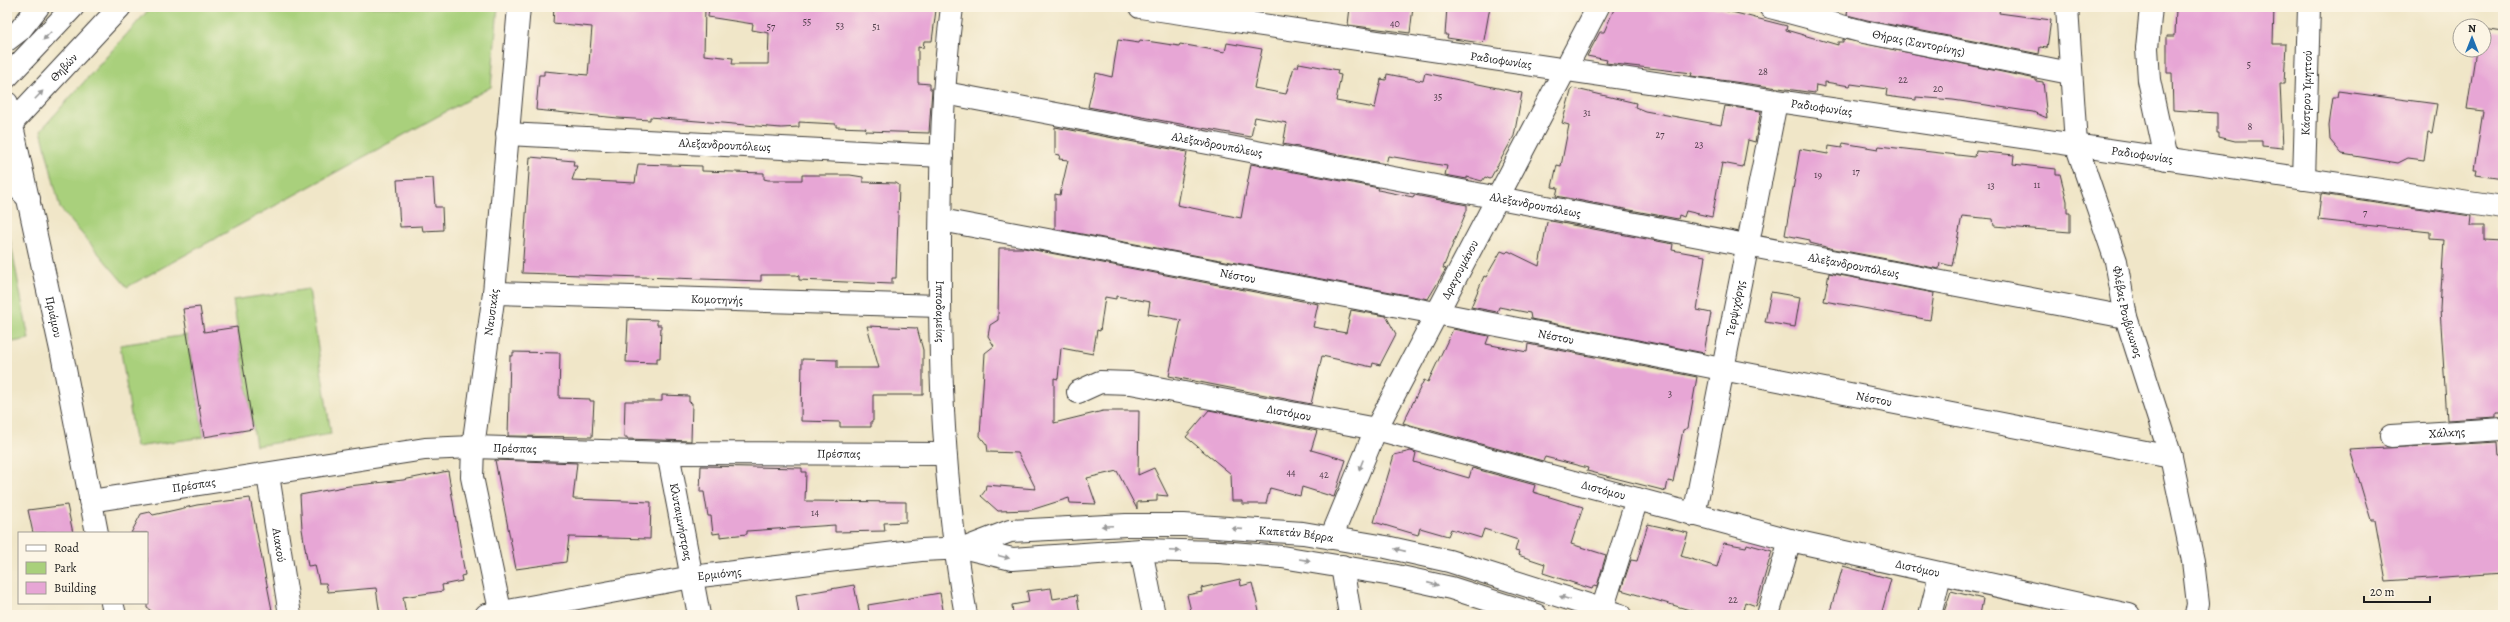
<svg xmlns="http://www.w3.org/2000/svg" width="2510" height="622" viewBox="0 0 2510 622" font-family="Alegreya,serif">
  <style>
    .green { fill: #a9d07b; stroke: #62764c }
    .building { fill: #e7a6d5 }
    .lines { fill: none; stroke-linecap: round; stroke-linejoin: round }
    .minor-casing { stroke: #3c3a36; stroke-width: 24 }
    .tertiary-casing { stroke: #3c3a36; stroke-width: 24 }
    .secondary-casing { stroke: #3c3a36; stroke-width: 24 }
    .minor { stroke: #fff; stroke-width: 22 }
    .tertiary { stroke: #fff; stroke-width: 22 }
    .secondary { stroke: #fff; stroke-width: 22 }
    .oneway { fill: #999 }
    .labels { text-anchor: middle; stroke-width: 3; stroke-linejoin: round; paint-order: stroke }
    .number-label { font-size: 10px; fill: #4f3e4a }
    .street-label { font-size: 12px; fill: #1c1c1c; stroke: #fcf5e5 }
  </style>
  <rect width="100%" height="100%" fill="#fcf5e5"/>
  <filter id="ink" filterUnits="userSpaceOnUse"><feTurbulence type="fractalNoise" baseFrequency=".025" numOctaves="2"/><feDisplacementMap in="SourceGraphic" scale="8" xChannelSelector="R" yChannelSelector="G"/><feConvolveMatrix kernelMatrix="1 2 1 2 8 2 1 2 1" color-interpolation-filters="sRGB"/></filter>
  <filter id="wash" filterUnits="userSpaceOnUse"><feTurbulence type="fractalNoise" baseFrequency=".012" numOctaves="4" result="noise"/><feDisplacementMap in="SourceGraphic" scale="16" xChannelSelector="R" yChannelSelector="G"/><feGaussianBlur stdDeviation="0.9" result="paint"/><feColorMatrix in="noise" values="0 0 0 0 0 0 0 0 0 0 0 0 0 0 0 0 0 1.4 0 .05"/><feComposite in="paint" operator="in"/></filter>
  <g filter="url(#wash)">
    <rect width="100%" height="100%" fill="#f0e6c8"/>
    <path class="green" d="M151,7H498L491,87L127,287L60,208L41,130Z
      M8,229L29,339L7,343V230Z
      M309,289L331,434L256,446L233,300Z
      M187,335L204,437L136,447L120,345Z"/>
    <g id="blocks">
      <path class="building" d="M554,7H705L704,55L733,58L732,64H768L769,33L752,30L753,24L708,17L709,7H911L936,10L932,41H924L923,48L918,47V83L930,84V89H932L929,133L865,131L866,128L836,127V124L799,122V127L781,128L650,117V120L618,118L536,110L539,75H544V71L588,75L592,27L553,23Z
        M1350,7H1413L1410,33L1348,25Z
        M1447,7H1490L1484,40L1481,43L1447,38L1448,35H1445Z
        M1615,7H1712L1787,26L1786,30L1838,45V42H1843V39L2036,79V81L2043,82L2047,118L2033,112L1953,100L1916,97V100L1886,96L1887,89L1851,84L1850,86L1825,82V87L1816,85L1815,93L1691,76L1692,73L1606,63L1607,60L1587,56L1600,32H1604Z
        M1848,7H2000L1999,13L2051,20L2047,48L2040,47L2039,54L1867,20L1847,15Z
        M2176,7H2274L2273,44H2286L2284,84H2280L2283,148L2262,146V141H2235L2219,137V133H2217V113L2173,110L2172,73H2167V36H2175Z
        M2484,29L2503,32V179L2476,175L2477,170H2474L2483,111L2467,109L2476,50H2484Z
        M1118,40L1139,43L1140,40L1179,46L1180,44L1225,52L1227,43L1262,49L1254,88L1286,94L1294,67H1298L1299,63L1338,70L1337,74L1341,75L1336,101L1375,108L1381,79L1386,80L1387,74L1423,81L1425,73L1522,93L1514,136L1490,179L1485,177L1482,181L1467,177V179L1445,175L1447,166L1388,156L1386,164L1283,144L1287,123L1255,117L1251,137L1088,107L1096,73L1112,77Z
        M1572,88L1636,103L1635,107L1645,111L1721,125L1725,106L1761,111L1755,142L1748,140L1743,167L1722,163L1712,217L1686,211L1684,217L1679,215L1678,219L1556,196L1558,188L1552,187L1557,165L1561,166L1569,125L1562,123Z
        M2338,91L2437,104L2432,133L2428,132L2424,160L2408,158L2398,163L2342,154L2330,140L2329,126L2333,97H2337Z
        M1055,127L1187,152L1177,205L1241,218L1251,164L1379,188L1378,190L1413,197L1414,195L1467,205V210L1443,268L1446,269L1428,299L1055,229V194L1060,195L1068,160L1059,159L1060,155L1055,154Z
        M1843,143L1878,149L1879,146L1975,157L1976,151L2014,155L2013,164L2056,169V174H2060L2067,201V213H2070V232L1994,226L1993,219L1962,216L1952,266L1940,263L1939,269L1834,249L1810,243V240L1785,235L1800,149L1828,154L1829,146L1842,148Z
        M530,157L574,161L573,166H577L572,180L635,183L638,164L702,166V171L764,173V179L768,180H802V175H850L863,177V182L896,183L899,185L896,278H892V284L799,280V276L796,275H761V281L522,273Z
        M433,178L435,207H442L443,230L423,231L422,226L400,227L397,180Z
        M2321,194L2471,216L2470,226H2484V240L2503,241V413H2496V417L2447,420L2440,309L2444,240L2430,239V232L2318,220Z
        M1551,221L1673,244L1672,250L1705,256L1697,310L1711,313L1704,353L1531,319L1530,313L1499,307L1497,312L1471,307L1484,276L1486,277L1501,251L1506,253L1508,251L1539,266L1547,222Z
        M999,248H1024L1318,304L1313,327L1346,333L1351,310L1386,316L1396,334L1380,365L1373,363L1372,367L1322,356L1311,404L1169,376L1181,320L1148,314L1150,302L1116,296V299L1105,297L1100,331L1097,330L1093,354L1061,348L1058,379L1054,378V423L1103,411H1139L1138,475L1154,468L1168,496L1157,495V501L1137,502V509L1117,471L1087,478L1096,504L1070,503L1069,498L1031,510L998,511L981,496L985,491L986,485L1036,489L1018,453L988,452L987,445L980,436L985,353L994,346L988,336L990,325L998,320Z
        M1829,273L1934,293L1930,320L1824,301Z
        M1771,292L1800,297L1795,327L1765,322Z
        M200,307L204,332L237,327L253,429L204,437L183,309Z
        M628,319L657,320V325H661L660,358H657V363L626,362Z
        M867,326L917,328L923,350V395H873V421H871V427H840V422L801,421L802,359L837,360V368H879Z
        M1453,329L1489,336L1486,344L1527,352L1528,344L1697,377L1688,428L1683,430L1673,482L1668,481L1666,491L1587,471L1588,468L1545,457L1543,461L1403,423L1424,380L1428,382Z
        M513,352L560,353L559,398L590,399V401H594L592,437L508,436L510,356H513Z
        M662,395L689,396V402L692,403L691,441L627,439V437H624L625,401H662Z
        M1209,410L1317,431L1311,450L1346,460L1334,497L1302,487L1300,496L1270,488L1266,504H1242V501H1232L1231,474L1186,437Z
        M2498,442L2499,456H2503V573L2386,581L2375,520H2371L2350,450Z
        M1411,451L1416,453L1414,462L1469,478L1472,468L1535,485L1533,492L1583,507L1571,544L1606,555L1597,586L1594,585L1592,589L1543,573L1545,564L1518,555L1519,552L1515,551L1518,540L1484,529L1481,538L1451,529L1448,536L1420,528L1418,535L1374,522L1394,455Z
        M495,460L577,463L573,499L651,502L650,539L569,537L566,562L516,569Z
        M701,466L802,468V472H806L805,501L906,502V522L884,523L885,531L835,532V525L747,531V534L720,537V533L713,534L711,516H708L704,492H700Z
        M448,471L465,575L461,576L462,581L442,585L443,591L403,597L406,615H380L376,588L328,592L326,583H319L315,565L308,566L302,529L300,495L349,486L403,480Z
        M250,498L272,610L243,615H157L147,608V533H131L141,514L150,512L153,515L197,505Z
        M67,505L73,533H33L28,510Z
        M1648,524L1688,533L1681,556L1717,567L1724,543L1746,547L1747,544L1772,551L1756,606L1745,602L1742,615H1707L1621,590L1631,560L1637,561Z
        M1843,566L1891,579L1881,615H1829Z
        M1240,579L1241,586L1252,583L1260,615H1192L1187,595L1202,592L1201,588Z
        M854,585L860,615H799L796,595Z
        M1051,588L1053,599L1077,595L1080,615H1013L1012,605L1029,602L1027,591Z
        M1951,591L1983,599L1980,615H1943Z
        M940,593L944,615H869L868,605Z"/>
    </g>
  </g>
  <g filter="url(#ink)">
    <use href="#blocks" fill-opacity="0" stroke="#3c3a36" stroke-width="1"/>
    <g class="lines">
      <g class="minor-casing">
        <g id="minor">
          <path id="s1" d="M952,7C942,84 941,162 940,240C939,366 943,490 966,615"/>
          <path id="s2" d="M1770,7L1864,32L2070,73"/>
          <path id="s3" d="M2067,7L2076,144L2116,261L2126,317L2171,457L2193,561L2198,604L2196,615"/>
          <path d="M2151,7L2147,48L2149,80L2166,159"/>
          <path d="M7,40L20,30L38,7"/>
          <path id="s4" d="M945,93L2126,317"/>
          <path id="s5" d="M507,134L942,156"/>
          <path id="s6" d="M2304,179L2309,7"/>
          <path id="s7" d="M941,220L1436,313L2171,457"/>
          <path id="s8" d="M494,293L940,306"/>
          <path id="s9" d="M1078,392L1100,382L1131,383L1376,429L1790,540L2129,615"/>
          <path id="s10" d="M2391,436L2503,429"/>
          <path id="s11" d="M668,453L699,615"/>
          <path id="s12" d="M268,475L290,615"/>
          <path id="s13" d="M90,501L425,449L473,447L668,453L945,454"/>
          <path id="s14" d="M1694,515L1776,102"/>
          <path id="s15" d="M1331,538L1376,429L1598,7"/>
          <path d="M1141,550L1154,615"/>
          <path d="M1342,566L1350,615"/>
          <path d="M1602,610L1637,499"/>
          <path id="s16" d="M501,615L472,477L473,447L494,293L519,7"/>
          <path d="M1768,615L1790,540"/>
          <path d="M1930,615L1940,575"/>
        </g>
      </g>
      <g class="tertiary-casing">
        <g id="tertiary">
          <path id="s17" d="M1140,7L2503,208"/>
          <path id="s18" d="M7,103L63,359L97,533"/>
          <path d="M966,548L1012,559L1141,550L1219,552L1282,557L1392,575L1451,588L1536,615"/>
          <path d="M112,603L115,615"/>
          <path id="s19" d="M486,615L692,577L921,550L966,548L1010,531L1126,525H1184L1303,533L1386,547L1449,561L1620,615"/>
        </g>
      </g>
      <g class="secondary-casing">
        <g id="secondary">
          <path d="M7,77L73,7"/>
          <path id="s20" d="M7,128L120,7"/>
          <path d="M7,177L29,199"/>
        </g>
      </g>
      <use href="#minor" class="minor"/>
      <use href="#tertiary" class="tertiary"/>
      <use href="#secondary" class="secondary"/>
    </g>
    <defs><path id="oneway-solid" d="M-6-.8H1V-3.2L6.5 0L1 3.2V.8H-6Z"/></defs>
    <g class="oneway">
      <use href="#oneway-solid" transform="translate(47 36) rotate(134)"/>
      <use href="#oneway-solid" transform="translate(39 95) rotate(-46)"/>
      <use href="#oneway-solid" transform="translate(1361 465) rotate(112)"/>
      <use href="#oneway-solid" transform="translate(1107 526) rotate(177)"/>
      <use href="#oneway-solid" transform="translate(1237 529) rotate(-176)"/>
      <use href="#oneway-solid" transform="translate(1400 550) rotate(-167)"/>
      <use href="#oneway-solid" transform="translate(1175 551) rotate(2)"/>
      <use href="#oneway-solid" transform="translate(1004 557) rotate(14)"/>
      <use href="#oneway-solid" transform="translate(1305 560) rotate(9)"/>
      <use href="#oneway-solid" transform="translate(1433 584) rotate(13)"/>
      <use href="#oneway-solid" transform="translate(1565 598) rotate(-162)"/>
    </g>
  </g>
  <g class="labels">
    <g class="number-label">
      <text x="807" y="25">55</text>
      <text x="1395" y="27">40</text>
      <text x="840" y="29">53</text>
      <text x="771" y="30">57</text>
      <text x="876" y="30">51</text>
      <text x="2249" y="68">5</text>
      <text x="1763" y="75">28</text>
      <text x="1903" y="83">22</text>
      <text x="1938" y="92">20</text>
      <text x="1438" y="100">35</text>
      <text x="1587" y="116">31</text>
      <text x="2250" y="130">8</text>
      <text x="1660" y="138">27</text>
      <text x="1699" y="148">23</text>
      <text x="1856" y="175">17</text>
      <text x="1818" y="178">19</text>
      <text x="2037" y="188">11</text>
      <text x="1991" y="189">13</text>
      <text x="2365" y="216">7</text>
      <text x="1670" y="397">3</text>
      <text x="1291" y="476">44</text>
      <text x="1324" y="478">42</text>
      <text x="815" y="516">14</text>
      <text x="1733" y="603">22</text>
    </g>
    <g class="street-label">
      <text dy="4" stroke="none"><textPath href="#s2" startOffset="153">Θήρας (Σαντορίνης)</textPath></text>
      <text dy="4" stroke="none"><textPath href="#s17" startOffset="365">Ραδιοφωνίας</textPath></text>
      <text dy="4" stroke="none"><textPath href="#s20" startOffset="83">Θηβών</textPath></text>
      <text dy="4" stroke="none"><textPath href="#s6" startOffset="86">Κάστρου Υμηττού</textPath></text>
      <text dy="4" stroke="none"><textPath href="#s17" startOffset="689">Ραδιοφωνίας</textPath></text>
      <text dy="4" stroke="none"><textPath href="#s5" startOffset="218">Αλεξανδρουπόλεως</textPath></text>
      <text dy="4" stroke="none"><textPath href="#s4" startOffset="277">Αλεξανδρουπόλεως</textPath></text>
      <text dy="4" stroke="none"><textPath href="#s17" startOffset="1013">Ραδιοφωνίας</textPath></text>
      <text dy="4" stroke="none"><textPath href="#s4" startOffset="601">Αλεξανδρουπόλεως</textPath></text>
      <text dy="4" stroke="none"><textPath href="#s4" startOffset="925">Αλεξανδρουπόλεως</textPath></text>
      <text dy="4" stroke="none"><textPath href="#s15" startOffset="298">Δραγουμάνου</textPath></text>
      <text dy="4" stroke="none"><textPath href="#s7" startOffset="302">Νέστου</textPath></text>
      <text dy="4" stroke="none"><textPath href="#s8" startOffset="223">Κομοτηνής</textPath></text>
      <text dy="4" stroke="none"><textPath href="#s14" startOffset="211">Τερψιχόρης</textPath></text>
      <text dy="4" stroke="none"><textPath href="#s3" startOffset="313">Φλέβας Ρουβίκωνος</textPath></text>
      <text dy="4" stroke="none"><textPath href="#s16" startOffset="307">Ναυσικάς</textPath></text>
      <text dy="4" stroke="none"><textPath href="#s1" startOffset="305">Ιπποδαμείας</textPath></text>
      <text dy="4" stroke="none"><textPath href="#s18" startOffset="219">Πριάμου</textPath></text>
      <text dy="4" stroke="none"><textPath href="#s7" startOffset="626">Νέστου</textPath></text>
      <text dy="4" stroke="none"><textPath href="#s7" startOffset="950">Νέστου</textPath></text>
      <text dy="4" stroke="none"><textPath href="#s9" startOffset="216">Διστόμου</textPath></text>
      <text dy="4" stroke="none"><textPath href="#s10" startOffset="56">Χάλκης</textPath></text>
      <text dy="4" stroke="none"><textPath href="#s13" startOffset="429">Πρέσπας</textPath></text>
      <text dy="4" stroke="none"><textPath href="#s13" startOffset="753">Πρέσπας</textPath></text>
      <text dy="4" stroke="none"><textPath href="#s13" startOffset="105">Πρέσπας</textPath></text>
      <text dy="4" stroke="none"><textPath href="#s9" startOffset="540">Διστόμου</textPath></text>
      <text dy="4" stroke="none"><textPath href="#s11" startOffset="70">Κλυταιμνήστρας</textPath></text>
      <text dy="4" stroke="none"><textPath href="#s19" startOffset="819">Καπετάν Βέρρα</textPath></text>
      <text dy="4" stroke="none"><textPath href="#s12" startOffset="71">Αιακού</textPath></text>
      <text dy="4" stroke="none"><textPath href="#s9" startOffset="864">Διστόμου</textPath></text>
      <text dy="4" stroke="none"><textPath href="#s19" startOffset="237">Ερμιόνης</textPath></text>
    </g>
  </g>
  <rect width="2510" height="622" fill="none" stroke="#fcf5e5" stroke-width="24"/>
  <rect x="18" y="532" width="130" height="72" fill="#fcf5e5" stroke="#a29e95"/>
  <rect x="26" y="545" width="20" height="6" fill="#ffffff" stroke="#a29e95"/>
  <text x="54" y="552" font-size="12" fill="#1c1c1c">Road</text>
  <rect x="26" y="562" width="20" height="12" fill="#a9d07b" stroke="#a29e95"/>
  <text x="54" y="572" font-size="12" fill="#1c1c1c">Park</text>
  <rect x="26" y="582" width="20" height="12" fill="#e7a6d5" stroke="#a29e95"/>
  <text x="54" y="592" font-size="12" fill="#1c1c1c">Building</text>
  <g transform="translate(2472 38)"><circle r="19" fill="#fcf5e5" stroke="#a29e95"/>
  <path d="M0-3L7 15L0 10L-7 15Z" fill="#1f6fb2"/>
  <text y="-6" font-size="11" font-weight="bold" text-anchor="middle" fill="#1c1c1c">N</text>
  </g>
  <path d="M2364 596v6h66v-6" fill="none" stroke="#1c1c1c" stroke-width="2"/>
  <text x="2370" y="596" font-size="12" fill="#1c1c1c" stroke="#fcf5e5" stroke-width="3" paint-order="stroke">20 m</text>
</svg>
